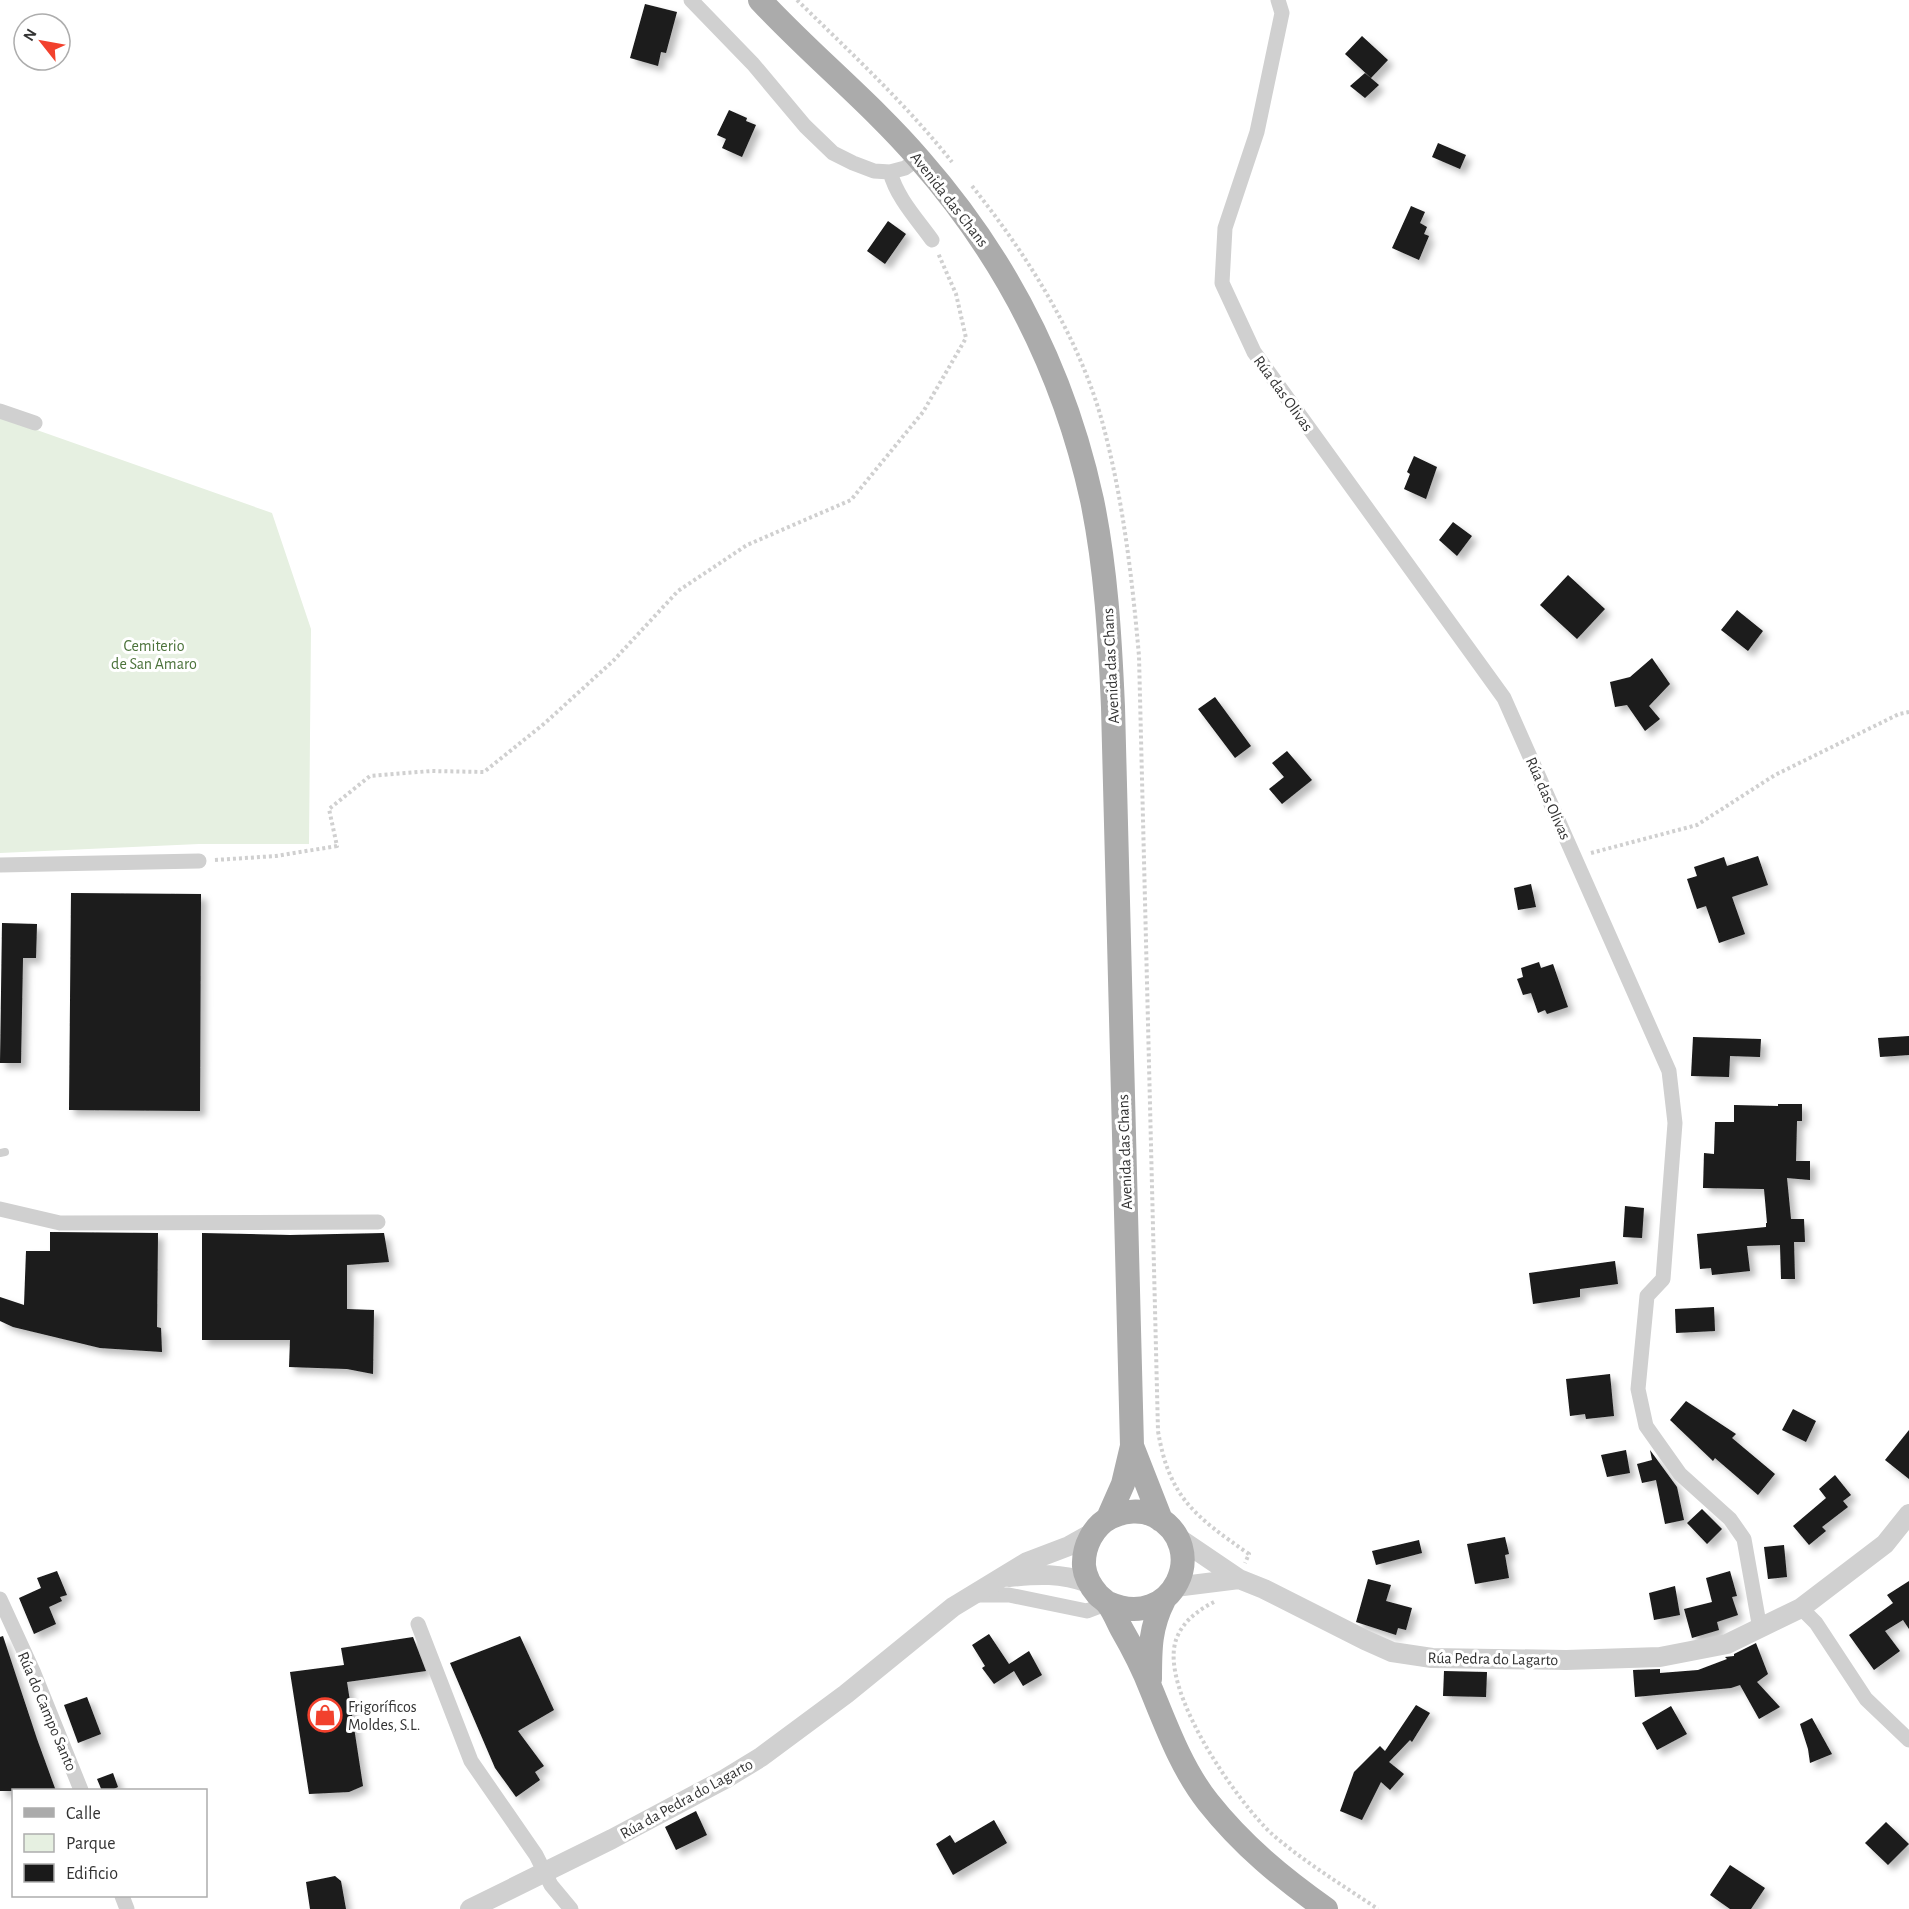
<svg xmlns="http://www.w3.org/2000/svg" width="1909" height="1909" viewBox="0 0 1909 1909" font-family="'Alegreya Sans',sans-serif">
  <style>
    .green { fill: #e6f0e1 }
    .building { fill: #1a1a1a; filter: url(#shadow) }
    .lines { fill: none; stroke-linecap: round; stroke-linejoin: round }
    .path { stroke: #d0d0d0; stroke-width: 4; stroke-dasharray: 3 3; stroke-linecap: butt }
    .service { stroke: #d0d0d0; stroke-width: 8 }
    .minor { stroke: #d0d0d0; stroke-width: 15 }
    .tertiary { stroke: #d0d0d0; stroke-width: 20 }
    .primary { stroke: #ababab; stroke-width: 24 }
    .labels { text-anchor: middle; stroke-width: 6; stroke-linejoin: round; paint-order: stroke }
    .street-label { font-size: 16px; fill: #333; stroke: #fff }
    .park-label { font-size: 16px; fill: #4c733b; stroke: #fff }
    .poi-label { font-size: 16px; fill: #333; stroke: #fff; text-anchor: start }
  </style>
  <defs>
    <filter id="shadow"><feDropShadow dx="5.5" dy="5.5" stdDeviation="3" flood-color="#0004"/></filter>
  </defs>
  <rect width="100%" height="100%" fill="#fff"/>
  <path class="green" d="M0,417L272,513L311,629L309,844H199L0,853Z"/>
  <path class="building" d="M645,4L677,12L666,53L661,52L658,66L630,58Z
    M1362,36L1388,60L1371,78L1345,54Z
    M1365,73L1379,85L1365,98L1350,86Z
    M729,110L747,118L746,121L756,125L742,157L722,148L726,139L717,135Z
    M1438,143L1466,155L1460,169L1432,157Z
    M1411,206L1425,212L1420,223L1427,227L1424,234L1429,236L1419,260L1392,248Z
    M888,221L906,234L885,264L867,251Z
    M1414,456L1437,467L1426,499L1404,489L1410,474L1407,472Z
    M1453,522L1472,536L1457,556L1439,540Z
    M1568,575L1605,609L1577,639L1540,605Z
    M1737,610L1763,631L1748,651L1721,630Z
    M1652,658L1670,684L1649,706L1660,719L1645,731L1627,705L1615,707L1610,682L1630,677Z
    M1215,697L1251,746L1235,758L1198,709Z
    M1287,751L1312,780L1282,804L1269,789L1284,777L1272,763Z
    M1758,856L1768,885L1732,897L1745,934L1719,943L1706,906L1697,909L1687,879L1697,876L1694,867L1724,857L1727,866Z
    M1531,884L1536,907L1518,910L1514,888Z
    M71,893L201,894L200,1111L69,1110Z
    M2,923L37,924L36,958H23L21,1063H0Z
    M1539,962L1541,968L1553,964L1568,1007L1547,1014L1545,1010L1538,1013L1531,993L1523,995L1517,979L1523,977L1521,968Z
    M1909,1036V1055L1880,1057L1878,1038Z
    M1693,1037L1761,1039L1760,1057L1730,1056L1729,1077L1691,1076Z
    M1778,1104H1802V1121H1797L1796,1161H1810V1180L1787,1178L1791,1219H1804L1805,1242H1794L1795,1279H1781L1780,1245L1747,1246L1750,1271L1712,1275L1711,1268L1700,1269L1697,1234L1766,1227V1223H1767L1764,1189L1703,1188L1704,1153L1714,1154L1715,1122H1734V1105L1778,1106Z
    M1625,1206L1644,1208L1642,1238L1623,1237Z
    M50,1232L158,1233L157,1327L161,1328L162,1352L100,1348L13,1327L0,1321V1297L24,1305L26,1251H50Z
    M202,1233L290,1235L384,1233L389,1262L347,1265V1309L374,1310L373,1374L347,1369L289,1367L290,1340H202Z
    M1615,1261L1618,1284L1580,1289V1297L1533,1304L1529,1273Z
    M1714,1307L1715,1331L1676,1333L1675,1309Z
    M1610,1374L1614,1416L1586,1419L1585,1414L1570,1416L1566,1379Z
    M1686,1401L1736,1434L1732,1438L1775,1474L1758,1495L1715,1458L1713,1461L1670,1420Z
    M1793,1409L1816,1421L1806,1442L1782,1430Z
    M1909,1430V1479L1885,1460Z
    M1626,1450L1630,1473L1607,1477L1601,1455Z
    M1650,1450L1677,1487L1684,1520L1665,1524L1656,1480L1642,1483L1637,1464L1652,1460Z
    M1835,1475L1851,1495L1843,1501L1848,1507L1822,1527L1826,1531L1809,1545L1793,1526L1826,1498L1819,1489Z
    M1702,1509L1722,1529L1707,1544L1687,1523Z
    M1505,1537L1509,1554L1505,1555L1509,1578L1475,1584L1467,1544Z
    M1419,1540L1422,1553L1376,1565L1372,1551Z
    M1784,1545L1787,1577L1768,1579L1764,1547Z
    M57,1571L67,1595L60,1597L62,1601L49,1607L56,1624L34,1634L19,1598L41,1588L37,1578Z
    M1730,1571L1737,1596L1732,1597L1738,1615L1717,1622L1719,1630L1692,1638L1684,1609L1712,1602L1706,1578Z
    M1368,1579L1391,1585L1386,1601L1412,1608L1406,1630L1398,1628L1396,1635L1356,1622Z
    M1909,1581V1629L1903,1620L1885,1631L1900,1651L1874,1670L1849,1635L1893,1603L1887,1595Z
    M1675,1586L1680,1615L1654,1620L1649,1593Z
    M989,1634L1009,1664L1029,1651L1042,1675L1023,1686L1014,1671L994,1684L982,1668L985,1666L972,1645Z
    M3,1636L37,1739L56,1791H0V1637Z
    M520,1636L554,1710L518,1731L544,1766L535,1772L540,1780L516,1797L495,1768L450,1663Z
    M413,1637L426,1671L347,1682L363,1786L349,1792L309,1794L290,1672L344,1665L341,1648Z
    M1756,1643L1768,1674L1757,1682L1780,1707L1759,1719L1740,1685L1731,1688L1635,1697L1633,1670L1660,1669V1673L1698,1670L1727,1659L1725,1657L1734,1656V1654Z
    M1444,1671L1487,1672L1486,1697L1443,1696Z
    M87,1697L101,1734L78,1743L64,1705Z
    M1416,1705L1430,1713L1412,1742L1410,1740L1389,1762L1404,1774L1390,1790L1381,1782L1362,1820L1340,1811L1354,1772L1380,1746L1385,1751Z
    M1671,1706L1687,1734L1657,1750L1642,1723Z
    M1812,1718L1832,1754L1810,1763L1808,1749L1800,1724Z
    M113,1773L118,1787L110,1791H102L97,1779Z
    M696,1811L707,1835L676,1850L665,1827Z
    M994,1820L1007,1843L953,1875L936,1844L950,1835L955,1843Z
    M1886,1822L1909,1844L1888,1865L1865,1843Z
    M1730,1865L1765,1888L1751,1909H1730L1710,1895Z
    M335,1876L341,1881L346,1909H310L306,1882Z"/>
  <g class="lines">
    <path class="path" d="M797,0C851,53 905,103 952,162
      M972,186C1027,255 1078,335 1102,421C1123,498 1132,577 1139,656L1158,1431C1169,1498 1196,1517 1249,1554L1245,1563
      M1591,853L1697,825L1775,775L1899,714L1909,712
      M215,860L276,856L337,846L329,809L370,776L431,771L484,772L545,723L614,660L678,591L747,545L851,500L923,412L966,338L956,294L938,253
      M1214,1602C1198,1610 1182,1622 1176,1640C1159,1690 1237,1802 1273,1835C1306,1863 1342,1885 1378,1909"/>
    <path class="service" d="M0,1153L5,1152"/>
    <path class="minor" d="M691,0L753,64L805,126L833,153L853,163L874,171L890,172L905,168L919,158
      M1278,0L1282,13L1257,132L1225,228L1222,283L1254,352L1504,698L1669,1071L1675,1123L1663,1279L1647,1296L1638,1389L1646,1426L1680,1474L1730,1519L1744,1539L1760,1629
      M890,172C897,198 917,219 932,240
      M0,411L35,423
      M0,865L199,861
      M0,1209L60,1223L378,1222
      M972,1595H1009L1087,1611L1108,1603
      M0,1599L33,1671L81,1790
      M1801,1608L1816,1623L1866,1699L1909,1740
      M418,1624L471,1761L536,1855L551,1885L571,1909
      M122,1896L127,1909"/>
    <path class="tertiary" d="M1177,1537L1239,1579L1264,1589L1365,1640L1392,1652L1432,1658L1566,1660L1660,1657L1727,1644L1801,1608L1885,1544L1909,1514
      M1009,1577C1039,1574 1060,1573 1089,1583
      M1175,1587L1239,1579
      M470,1909L612,1839L725,1779L761,1757L846,1694L953,1607L1027,1562L1069,1546L1094,1532"/>
    <path class="primary" d="M760,0C811,55 871,103 920,160C1006,258 1064,372 1092,500C1106,568 1110,638 1113,707L1132,1446L1123,1484L1108,1518
      M1132,1446L1161,1520
      M1108,1603C1173,1632 1212,1547 1155,1516C1141,1509 1124,1511 1111,1517C1093,1526 1083,1547 1084,1566C1085,1576 1091,1587 1098,1595C1101,1598 1105,1600 1108,1604C1113,1610 1117,1620 1121,1628C1132,1647 1143,1668 1151,1689C1167,1728 1182,1769 1208,1802C1242,1845 1282,1878 1326,1909
      M1150,1679C1150,1649 1150,1627 1164,1600"/>
  </g>
  <defs>
    <g id="shop-ring" transform="scale(1.725)"><circle r="9.5" fill="#fff" stroke="#f2412d" stroke-width="1.5"/><path d="M-5-2.5h2.3a2.7 3.5 0 0 1 5.4 0H5L5.5 6h-11ZM-1.5-2.5h3a1.5 2.3 0 0 0-3 0Z" fill="#f2412d"/></g>
  </defs>
  <g fill-rule="evenodd">
    <use href="#shop-ring" x="325" y="1715"/>
  </g>
  <g class="labels">
    <g class="street-label">
      <text transform="translate(950 199) rotate(52)" y="6">Avenida das Chans</text>
      <text transform="translate(1284 393) rotate(54)" y="6">Rúa das Olivas</text>
      <text transform="translate(1110 666) rotate(-93)" y="6">Avenida das Chans</text>
      <text transform="translate(1549 798) rotate(66)" y="6">Rúa das Olivas</text>
      <text transform="translate(1124 1152) rotate(-92)" y="6">Avenida das Chans</text>
      <text transform="translate(1493 1658) rotate(1)" y="6">Rúa Pedra do Lagarto</text>
      <text transform="translate(48 1711) rotate(67)" y="6">Rúa do Campo Santo</text>
      <text transform="translate(686 1798) rotate(-29)" y="6">Rúa da Pedra do Lagarto</text>
    </g>
    <g class="park-label">
      <text x="154" y="651">Cemiterio<tspan x="154" dy="18">de San Amaro</tspan></text>
    </g>
    <g class="poi-label">
      <text x="348" y="1712">Frigoríficos<tspan x="348" dy="18">Moldes, S.L.</tspan></text>
    </g>
  </g>
  <rect x="12" y="1789" width="195" height="108" fill="#ffffff" stroke="#adadad" stroke-width="1.5"/>
  <rect x="24" y="1808" width="30" height="9" fill="#ababab" stroke="#adadad" stroke-width="1.5"/>
  <text x="66" y="1819" font-size="18" fill="#333333">Calle</text>
  <rect x="24" y="1834" width="30" height="18" fill="#e6f0e1" stroke="#adadad" stroke-width="1.5"/>
  <text x="66" y="1849" font-size="18" fill="#333333">Parque</text>
  <rect x="24" y="1864" width="30" height="18" fill="#1a1a1a" stroke="#adadad" stroke-width="1.5"/>
  <text x="66" y="1879" font-size="18" fill="#333333">Edificio</text>
  <g transform="translate(42 42) rotate(301)"><circle r="28" fill="#ffffff" stroke="#adadad" stroke-width="1.5"/>
  <path d="M0-4.5L10 22L0 15L-10 22Z" fill="#f2412d"/>
  <text y="-9" font-size="16" font-weight="bold" text-anchor="middle" fill="#333333">N</text>
  </g>
</svg>
